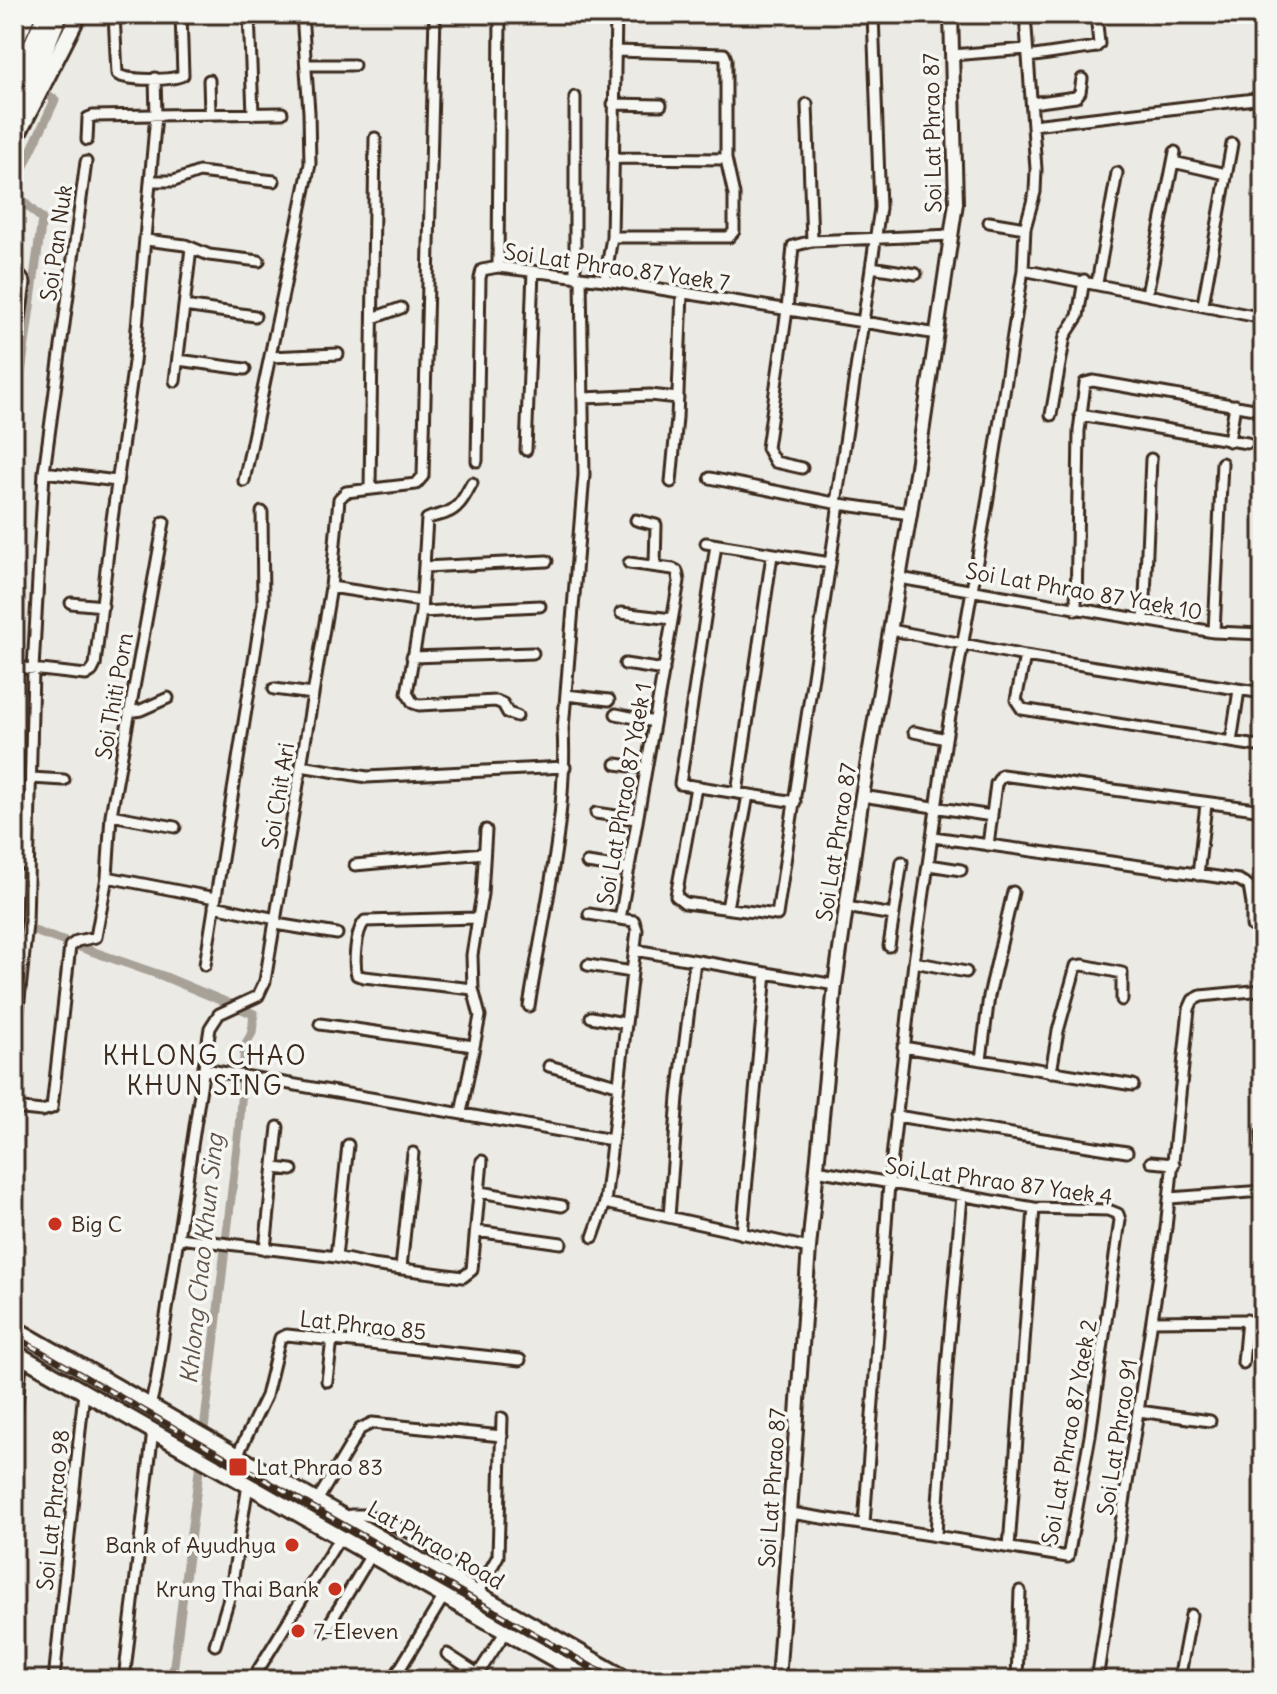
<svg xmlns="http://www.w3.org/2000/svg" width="1277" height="1694" viewBox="0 0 1277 1694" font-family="Delius,sans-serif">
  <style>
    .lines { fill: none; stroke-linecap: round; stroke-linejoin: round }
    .canal { stroke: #a8a198; stroke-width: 9 }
    .street-casing { stroke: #3b2a1e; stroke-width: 15 }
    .secondary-casing { stroke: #3b2a1e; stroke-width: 18 }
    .primary-casing { stroke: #3b2a1e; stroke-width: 20 }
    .highway-casing { stroke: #3b2a1e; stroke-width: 22 }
    .street { stroke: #f6f6f2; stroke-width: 9 }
    .secondary { stroke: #f6f6f2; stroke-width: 12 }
    .primary { stroke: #f6f6f2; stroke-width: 14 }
    .highway { stroke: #f6f6f2; stroke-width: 16 }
    .rail-casing { stroke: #3b2a1e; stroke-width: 6 }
    .rail { stroke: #f6f6f2; stroke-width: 3; stroke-dasharray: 9; stroke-linecap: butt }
    .poi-dot { fill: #c8321e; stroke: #f6f6f2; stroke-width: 3 }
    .labels { text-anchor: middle; stroke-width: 7; stroke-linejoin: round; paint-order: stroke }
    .street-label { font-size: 22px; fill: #3b2a1e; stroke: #f6f6f2 }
    .poi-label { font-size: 22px; fill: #3b2a1e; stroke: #f6f6f2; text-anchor: start }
    .water-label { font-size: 24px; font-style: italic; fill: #615449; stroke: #f6f6f2 }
    .quarter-label { font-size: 26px; letter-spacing: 2px; fill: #3b2a1e; stroke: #f6f6f2 }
  </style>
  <rect width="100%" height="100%" fill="#ebeae5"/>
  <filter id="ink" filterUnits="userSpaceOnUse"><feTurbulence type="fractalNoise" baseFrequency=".0125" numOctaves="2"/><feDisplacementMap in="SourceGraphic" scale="16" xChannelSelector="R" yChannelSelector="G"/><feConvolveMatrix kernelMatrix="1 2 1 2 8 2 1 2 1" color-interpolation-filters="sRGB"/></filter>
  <g filter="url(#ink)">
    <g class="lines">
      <path class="canal" d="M14,187L55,100L39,88
        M14,193L42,219L14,425
        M14,924L163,976L254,1014L252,1033L245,1045L239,1129L204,1430
        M172,1680L199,1471"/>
      <g class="street-casing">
        <path id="street" d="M114,14L117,74C126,81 172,81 183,75L181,14
          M249,14L253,114
          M952,55L1027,49
          M1028,57L1096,47L1099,44L1096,14
          M306,65H354
          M209,80L210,114
          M575,97V277
          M1032,103L1076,97L1080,92L1082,79
          M613,104L661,105
          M807,104L812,241
          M1033,125L1263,98
          M87,140L88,118L93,116L282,113
          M613,158L726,159
          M1173,162L1226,174
          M151,181H174L199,172L274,181
          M989,222L1025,228
          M612,237H729L734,231V195L726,159V59L724,54L615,51
          M146,240L185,245L209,255L259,261
          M498,267L500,14
          M871,267L916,274
          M1023,270L1263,318
          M14,277L22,278L25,283L14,361
          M605,280L612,237L616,14
          M1097,283L1117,173
          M1147,294L1175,152
          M1203,304L1232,144
          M184,306L255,316
          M373,318L401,308
          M270,357L338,354
          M178,360L245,369
          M175,381L191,248
          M584,398L650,395L678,398
          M1051,415L1065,336L1078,316L1084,280
          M1080,415L1247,443
          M1229,441L1235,405
          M526,450L533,271
          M477,461L480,278L482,270L498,267L605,280L937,334
          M802,468L775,462L767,448L787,310L793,246L812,241L952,235
          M44,472L117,481
          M710,478L839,504L910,514
          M244,481L310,164L309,112L302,14
          M671,482L677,418L682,293
          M472,483C465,495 460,508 446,513C439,516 434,515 427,519L421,612L407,693L413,703L419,705L496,701L503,704L508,713L517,716
          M370,488L375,138
          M836,503L880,208L873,14
          M636,520L656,525L655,565
          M706,543L830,563
          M716,545L680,784L795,802
          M424,567L547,561
          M899,578L1214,632L1263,634
          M331,587L421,601
          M71,603L103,606
          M1076,610L1079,431L1085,383L1093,381L1254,409
          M421,612L540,606
          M621,613L672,619
          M1144,620L1151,459
          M891,630L1025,656L1263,693
          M1214,632L1222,463
          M1025,656L1016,700L1022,709L1263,747
          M412,657L533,653
          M625,664L664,670
          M14,667L86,675L92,671L95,665L110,534L134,362L156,115L155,78
          M274,689L313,694
          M566,695L609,700
          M129,712L141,710L168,698
          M616,714L654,722
          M914,732L946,739
          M1231,742L1239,690
          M616,764L645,768
          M301,766L367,777L565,767
          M31,778L64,780
          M696,787L676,896L685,903L777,915L839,504
          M737,793L772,555
          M862,796L992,816
          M596,813L636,819
          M111,815L175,827
          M933,837L1239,880L1249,886L1252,904H1263
          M988,845L996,784L1002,775L1263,810
          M14,863L28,864
          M587,863L629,869
          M355,865L484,853
          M929,865L961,870
          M1198,875L1206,804
          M107,877L215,898
          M1252,904V926
          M214,906L276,919
          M846,907L893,915
          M727,908L748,795
          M589,914L620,919
          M276,924L337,934
          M889,946L902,862
          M635,950L835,985
          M914,962L966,972
          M205,965L263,604L262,512
          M588,965L632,972
          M473,989L364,977L357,975C353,962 356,930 365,921L477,918
          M529,1006C543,918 568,817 563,729L584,475L581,277
          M591,1017L624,1023
          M320,1024L473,1046
          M14,1047L27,924L33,669L44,472L86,162
          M903,1047L1133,1085
          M981,1060L989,996L1013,892
          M549,1066L617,1085
          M204,1069L612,1140
          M1051,1072L1058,1031L1076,966L1083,965L1122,973V1000
          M14,1108L42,1111L52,1108L70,946L77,941L96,937L107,877L111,815L164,522
          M461,1113L480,1016L473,989L472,955L482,894L486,830
          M896,1116L1127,1152
          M1262,1133L1263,1150
          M1151,1162L1174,1164
          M274,1168L292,1170
          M480,1192L562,1206
          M1170,1198L1263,1191
          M605,1203L809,1248
          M669,1217L678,1097L695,961
          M476,1231L561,1243
          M742,1234L766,973
          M593,1237L605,1203L637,930L634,921L620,919L679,581L677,571L673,569L629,563
          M179,1238L336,1257L372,1265L463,1277L472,1270L482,1161
          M265,1249L278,1127
          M336,1257L348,1145
          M401,1268L413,1153
          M1152,1321L1247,1320L1243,1363
          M327,1381L332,1339
          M150,1406L156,1382L210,1028L219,1014L258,996L265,981L331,587L339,499L346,492L416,484L423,476L435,14
          M1139,1411L1210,1421
          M14,1429L22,1357
          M237,1456L266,1396L280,1338L287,1335L520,1360
          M317,1501L360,1429L372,1423L502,1436
          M791,1513L1068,1557L1090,1436L1120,1220L1118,1214L1108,1210L1034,1208L816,1170
          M348,1520L351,1515H364L378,1518L421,1538L452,1565L484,1582
          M864,1524L889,1184L914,962L946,739L987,504L1023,270L1025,228L1035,192L1036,169L1025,14
          M936,1534L947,1366L962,1196
          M1009,1547L1034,1208
          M477,1594L498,1556L502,1418
          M325,1631L371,1555
          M215,1645L230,1595L248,1485
          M447,1654L478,1674
          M54,1680L84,1392
          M124,1680L153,1430
          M252,1680L340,1537
          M393,1680L444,1596
          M474,1680L506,1631
          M1017,1680L1020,1591
          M1097,1680L1166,1228L1189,1009L1193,1000L1201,996L1263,990
          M1179,1680L1191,1615
          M1261,1680L1263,1634"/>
      </g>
      <g class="secondary-casing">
        <path id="secondary" d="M778,1680L809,1248L835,985L862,796L910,514L956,203L951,14"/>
      </g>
      <g class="primary-casing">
        <path id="primary" d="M14,142L79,14
          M14,1328L628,1680
          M14,1352L591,1680"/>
      </g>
      <g class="highway-casing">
        <path id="highway" d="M14,43L27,14
          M14,86L46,14
          M14,125L59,14"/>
      </g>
      <use href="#street" class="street"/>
      <use href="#secondary" class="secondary"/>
      <use href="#primary" class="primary"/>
      <use href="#highway" class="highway"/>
      <g class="rail-casing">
        <path id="rail" d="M14,1336L615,1680"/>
      </g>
      <use href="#rail" class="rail"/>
    </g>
  </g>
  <g class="poi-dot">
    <circle cx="55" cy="1224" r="8"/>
    <rect x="228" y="1457" width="20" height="20" rx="4"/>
    <circle cx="292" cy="1545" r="8"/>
    <circle cx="335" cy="1589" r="8"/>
    <circle cx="298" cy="1631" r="8"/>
  </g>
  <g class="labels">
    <g class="street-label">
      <text transform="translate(932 133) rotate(-91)" y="8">Soi Lat Phrao 87</text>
      <text transform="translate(56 243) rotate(-82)" y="8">Soi Pan Nuk</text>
      <text transform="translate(617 267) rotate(8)" y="8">Soi Lat Phrao 87 Yaek 7</text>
      <text transform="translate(1084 591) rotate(10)" y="8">Soi Lat Phrao 87 Yaek 10</text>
      <text transform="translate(114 696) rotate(-80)" y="8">Soi Thiti Porn</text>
      <text transform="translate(624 794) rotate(-80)" y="8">Soi Lat Phrao 87 Yaek 1</text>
      <text transform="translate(278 796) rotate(-81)" y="8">Soi Chit Ari</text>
      <text transform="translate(836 842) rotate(-81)" y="8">Soi Lat Phrao 87</text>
      <text transform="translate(999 1181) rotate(8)" y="8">Soi Lat Phrao 87 Yaek 4</text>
      <text transform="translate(363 1325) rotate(6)" y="8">Lat Phrao 85</text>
      <text transform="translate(1069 1432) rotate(-80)" y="8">Soi Lat Phrao 87 Yaek 2</text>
      <text transform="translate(1117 1437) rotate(-81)" y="8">Soi Lat Phrao 91</text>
      <text transform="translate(772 1488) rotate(-86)" y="8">Soi Lat Phrao 87</text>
      <text transform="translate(53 1510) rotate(-84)" y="8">Soi Lat Phrao 98</text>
      <text transform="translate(436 1545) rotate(30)" y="8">Lat Phrao Road</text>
    </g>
    <g class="poi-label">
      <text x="71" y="1232">Big C</text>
      <text x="256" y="1475">Lat Phrao 83</text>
      <text x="276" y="1553" text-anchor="end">Bank of Ayudhya</text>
      <text x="319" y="1597" text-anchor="end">Krung Thai Bank</text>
      <text x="314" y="1639">7-Eleven</text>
    </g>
    <g class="water-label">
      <text transform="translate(202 1259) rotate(-84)" y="8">Khlong Chao Khun Sing</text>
    </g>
    <g class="quarter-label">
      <text x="205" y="1065">KHLONG CHAO<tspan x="205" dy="30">KHUN SING</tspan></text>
    </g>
  </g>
  <rect width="1277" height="1694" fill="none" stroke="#f6f6f2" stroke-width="48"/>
  <rect x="24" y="24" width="1229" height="1646" fill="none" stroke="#3b2a1e" stroke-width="3" filter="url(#ink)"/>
</svg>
